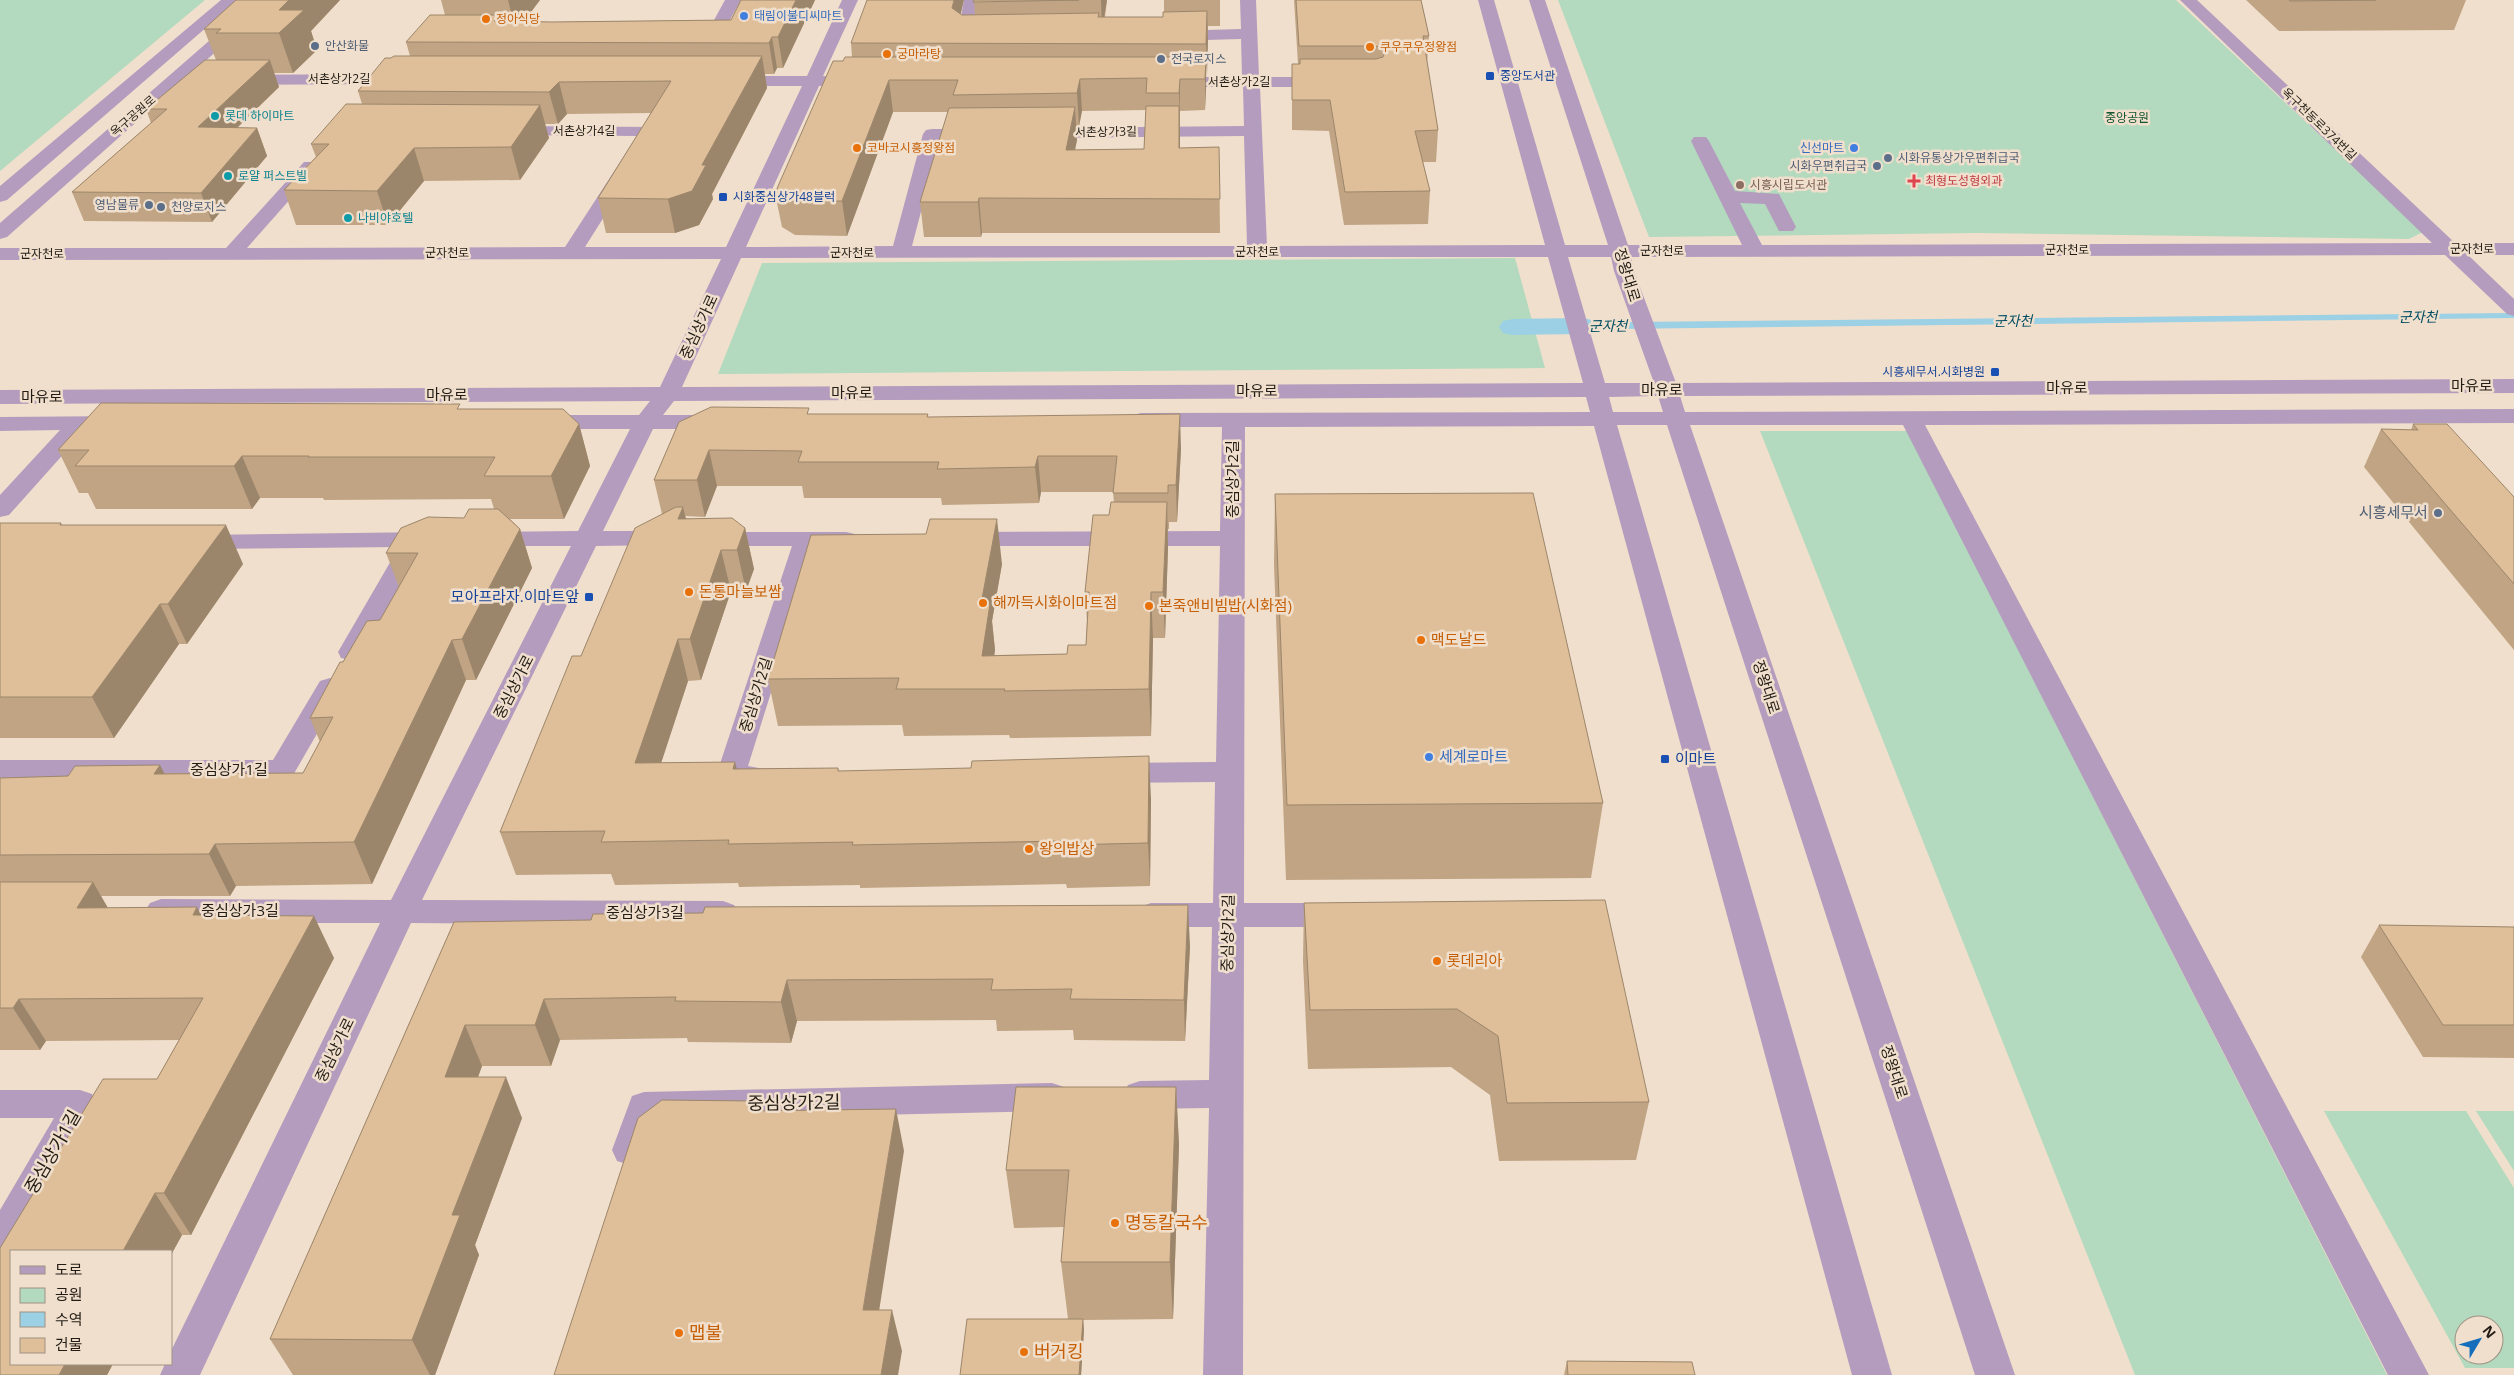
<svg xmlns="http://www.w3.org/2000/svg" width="2514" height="1375" viewBox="0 0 2514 1375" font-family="'Open Sans','Noto Sans KR',sans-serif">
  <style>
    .green { fill: #b3dabe; fill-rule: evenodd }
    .water { fill: #9bd0e5 }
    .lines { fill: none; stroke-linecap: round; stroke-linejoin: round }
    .canal { fill: #9bd0e5; fill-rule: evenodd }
    .minor { fill: #b49cbe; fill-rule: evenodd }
    .wall { fill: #c0a484; fill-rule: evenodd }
    .shaded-wall { fill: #9c866b }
    .building { fill: #dfbf99; stroke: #9c866b }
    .shop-dot { fill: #3f7fe0; stroke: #f0dfcc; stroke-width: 2 }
    .food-dot { fill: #e8710a; stroke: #f0dfcc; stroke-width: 2 }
    .service-dot { fill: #5c6f8a; stroke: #f0dfcc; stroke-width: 2 }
    .transit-dot { fill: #1a4fb4; stroke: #f0dfcc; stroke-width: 2 }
    .culture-dot { fill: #0f9aa8; stroke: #f0dfcc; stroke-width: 2 }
    .health-dot { fill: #e0444e; stroke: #f0dfcc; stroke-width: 2 }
    .education-dot { fill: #8d6e63; stroke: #f0dfcc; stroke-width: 2 }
    .labels { text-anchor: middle; stroke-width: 5; stroke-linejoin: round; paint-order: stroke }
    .far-shop-label { font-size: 12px; fill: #366cbe; stroke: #f0dfcc; text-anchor: start }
    .far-food-label { font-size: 12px; fill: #c56008; stroke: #f0dfcc; text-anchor: start }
    .far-service-label { font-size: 12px; fill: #4e5e75; stroke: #f0dfcc; text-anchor: start }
    .far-transit-label { font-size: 12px; fill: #164399; stroke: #f0dfcc; text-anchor: start }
    .far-street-label { font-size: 12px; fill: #221c15; stroke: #f0dfcc }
    .far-culture-label { font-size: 12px; fill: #0d838f; stroke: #f0dfcc; text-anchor: start }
    .far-park-label { font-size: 12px; fill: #115630; stroke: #f0dfcc }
    .far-health-label { font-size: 12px; fill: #be3a42; stroke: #f0dfcc; text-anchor: start }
    .far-education-label { font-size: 12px; fill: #785e54; stroke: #f0dfcc; text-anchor: start }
    .far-water-label { font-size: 14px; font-style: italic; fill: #004e63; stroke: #f0dfcc }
    .street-label { font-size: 15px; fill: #221c15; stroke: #f0dfcc }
    .service-label { font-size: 15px; fill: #4e5e75; stroke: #f0dfcc; text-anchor: end }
    .food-label { font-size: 15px; fill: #c56008; stroke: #f0dfcc; text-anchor: start }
    .transit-label { font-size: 15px; fill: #164399; stroke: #f0dfcc; text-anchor: end }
    .shop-label { font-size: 15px; fill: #366cbe; stroke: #f0dfcc; text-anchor: start }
    .near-street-label { font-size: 18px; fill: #221c15; stroke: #f0dfcc }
    .near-food-label { font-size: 18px; fill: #c56008; stroke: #f0dfcc; text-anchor: start }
  </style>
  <rect width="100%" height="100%" fill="#f0dfcc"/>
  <path class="green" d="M0,0H205L0,171Z
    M1558,0H2176L2423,232L2409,239L1977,233L1649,237Z
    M1515,258L1545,368L718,374L762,263Z
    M1760,431H1907L2387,1375H2135Z
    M2324,1111H2466L2514,1188V1368H2465ZM2464,1325H2494V1355H2464Z
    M2476,1111H2514V1171Z"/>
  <path class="water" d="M2514,313V318L1534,330L1533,323Z"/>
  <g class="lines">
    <path class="canal" d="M1582,318L1592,320L1596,326L1592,332L1582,334L1513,335L1503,333L1499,327L1503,321L1513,319Z"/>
    <path class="minor" d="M221,0H238L7,200L0,202V186Z
      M256,0H273L190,75L405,74L411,75L413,79L411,83L405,84L178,85L7,237L0,239V223Z
      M725,0H741L718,41H688L686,38L688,35L707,33Z
      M842,0H858L823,76L833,77L835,81L833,85L819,86L746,247L893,246L923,134L926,130L932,129H979L985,130L988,134L985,138L979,139H940L912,246H1247L1244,136L1039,138L1033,137L1030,133L1033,129L1039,128L1244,126L1243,87H1168L1162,86L1160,82L1162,78L1168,77H1242L1241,39L1171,41L1163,36L1171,31L1241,29L1240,0H1256L1259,77H1330L1336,78L1338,82L1336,86L1330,87H1260L1267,246L1545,245L1478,0H1494L1565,245H1608L1529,0H1545L1628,245H1742L1691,141L1694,137H1706L1709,141L1735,191L1779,194L1781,198L1796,227L1793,231H1779L1765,204L1740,203L1762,245L2432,243L2180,0H2197L2455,243H2514V255H2468L2514,299V316L2507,314L2445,255L1631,257L1634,271L1676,383L2514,379V393L1680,396L1685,412L2514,409V423L1925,425L2429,1375H2388L1903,425H1690L2015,1375H1975L1667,425H1617L1892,1375H1852L1594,426L1245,427L1244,903H1341L1352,907L1357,915L1352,923L1341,927H1244L1243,1375H1203L1209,1108L1140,1109L1128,1105L1123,1095L1128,1085L1140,1081L1209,1080L1212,927H1151L1140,923L1135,915L1140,907L1151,903H1213L1215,782L1112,783L1102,780L1097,773L1102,766L1112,763L1216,762L1220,546H962L953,544L950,539L953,534L962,532L1220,531L1222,427H1141L1133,425L1130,420L1133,415L1141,413L1590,412L1586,397L674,401L663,415H716L724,417L727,422L724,427L716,429H653L603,531H669L678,533L681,538L678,543L669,545L596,546L422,900L723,901L734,905L739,913L734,921L723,925L411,923L200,1375H160L165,1364H171V1351L380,923H161L150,919L145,911L150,903L161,899L391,900L571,546H487L478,544L475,539L478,534L487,532L578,531L630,429H539L531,427L528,422L531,417L539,415H639L650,401L0,404V390L660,387L721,259L0,260V248H226L304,162H316L319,166L316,170L247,248L565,247L637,136L503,135L500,131L503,127L509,126L655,127L658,131L585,247H726L802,86H728L722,85L720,81L722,77L728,76H807ZM1255,257H1548L1583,383L682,387L741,258ZM1568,257H1611L1614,271L1654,383H1605ZM1658,396L1663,412H1613L1609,397Z
      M964,0H980L974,34L984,36L986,39L984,42L965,44L957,39Z
      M121,416L129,418L132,423L129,428L85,430L9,515L0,517V495L60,430L0,431V417Z
      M431,532L440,534L443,539L440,544L425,547L364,652L361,658L351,660L341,658L338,652L399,547L197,549L188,547L185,542L188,537L197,535Z
      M709,532H846L855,534L858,539L855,544L817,546L748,766L764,769L769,776L764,783C750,787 735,787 721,783L716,776L792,546H709L700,544L697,539L700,534Z
      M330,678L340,681L344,687L292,777L282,780H0V760H273L320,681Z
      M1052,1083L1064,1087L1069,1097L1064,1107L1052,1111L657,1120L643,1161L630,1165L617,1161L612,1150L632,1096L644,1092Z
      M0,1090H80L92,1094L97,1104L16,1251H11V1256L0,1260V1210L54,1118H0Z"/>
  </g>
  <path class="wall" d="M236,0H340L311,31L317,50L293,73H274L279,87L237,128H257L267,156L212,222L84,221L72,192L151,123L146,109L216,60L204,29Z
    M441,0H540L524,21L551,22L731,20L741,0H815L783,68H777L774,74H765L767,88L712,194L713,199L699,225L675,233H606L598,198L651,113L567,114L558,124H545L549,138L520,180L424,181L388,225H296L284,190L316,157L311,144L362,104L358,91L391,58L410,56L406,42L445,15Z
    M974,0H1107L1105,17H1163L1164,12V0H1220V26H1208V28L1205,110L1180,111V148L1219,147L1220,233H982L981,237H924L920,202L948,112H893L847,236L795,235L782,227L775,193L843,61L852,57L851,43L960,14L962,15H975ZM1146,110L1144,149L1075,150L1077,140L1076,126H1079L1082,111Z
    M1294,0H1421L1429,36L1427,63L1438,130L1436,162H1423L1430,191L1428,224L1344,225L1329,131L1292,130V64H1298Z
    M2246,0H2466L2454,30L2279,31Z
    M461,409L579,424L590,466L564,519H510L520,529L532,568L476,680H466L372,884L236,886L230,896H101L108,908L202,915L334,958L191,1235H182L171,1255V1251L107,1375H0L157,1079L179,1040L46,1041L40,1050H0V778L164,773H303L320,742L310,718L343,662L380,620L399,587L386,553L464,518L494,509L491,499L324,500L323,498H260L252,509H96L88,493H79L58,450Z
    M811,414L928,417L1181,449L1177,522H1169V529H1168V547L1165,638H1153L1151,736L1010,738L1009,735L904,736L902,725L778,726L768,679L1002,564L992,621L995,650L994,655L1067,654L1086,645L1087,621L1085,592L1114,502L1113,492H1041L1039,503L942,505L941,498H804L802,486H717L705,517L685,516L686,518L745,528L754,569L746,591H731L701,680L688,681L661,763L737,769L838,768L839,771L1151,799L1150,886L1067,888L1066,884L860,888V885L739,887L738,883L615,885L611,874L516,875L500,832L581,656L662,514L654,480L679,422Z
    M2413,424L2514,497V650L2364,467L2381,429L2411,430Z
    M1275,494L1603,803L1591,878L1286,880L1274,565Z
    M0,523H61L62,525L243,564L187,644H179L114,738H0Z
    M1304,903L1649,1102L1636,1160L1499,1161L1490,1095L1451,1067L1308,1069L1303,961Z
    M454,922L1190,946L1185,1041L1074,1040L1073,1030L997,1031L996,1020L797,1021L791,1043L688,1042L687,1038L560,1040L551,1066H482L478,1077L522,1118L475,1245L479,1255L435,1375H293L270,1339Z
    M2379,925L2514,927V1058L2423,1057L2361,957Z
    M1176,1087L1179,1145L1173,1319L1083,1320L1084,1330L1081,1375H960L1068,1319L1061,1262L1064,1227L1014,1228L1006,1170Z
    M1567,1361L1695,1375H1564Z"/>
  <path class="shaded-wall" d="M289,0H340L311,31L317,50L293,73L279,33V10Z
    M508,0H540L516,32Z
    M796,0H815L783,68L778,37Z
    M954,0H964L955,39L952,8Z
    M1101,0H1107L1102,30Z
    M1207,11L1208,41L1207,75L1206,44Z
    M498,15L505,42L494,21Z
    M772,37L777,68L774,74L769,43Z
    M762,56L767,88L712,194L713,199L699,225L675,233L668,199L702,165Z
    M1206,57V89L1205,110V79Z
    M270,60L279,87L209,155L198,127Z
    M1080,79L1082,111L1079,126L1077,93Z
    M1180,79V125L1179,93Z
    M889,80L893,112L847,236L842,201Z
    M559,82L567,114L558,124L549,92Z
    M540,105L549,138L520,180L511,147Z
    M1179,106L1180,138V181L1179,148Z
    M1075,107L1077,140L1068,183L1066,150Z
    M257,128L267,156L212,222L201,193Z
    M414,148L424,181L388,225L377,191Z
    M979,198L982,233L981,237L978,202Z
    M1180,414L1181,449L1177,522L1176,485Z
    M579,424L590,466L564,519L551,476Z
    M709,450L717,486L705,517L697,480Z
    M242,456L260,498L252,509L234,466Z
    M1038,456L1041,492L1039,503L1035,467Z
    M1167,502L1168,547L1165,638L1163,592Z
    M683,507L693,547L678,519Z
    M997,519L1002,564L992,621L995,650L990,689L982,656L981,604Z
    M226,525L243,564L187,644L168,604Z
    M745,528L754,569L746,591L737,550Z
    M520,529L532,568L476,680L462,639Z
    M721,550L731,591L701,680L690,639Z
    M1151,592L1153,638L1151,736L1149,689Z
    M160,604L179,644L114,738L92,697Z
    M678,639L688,681L647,806L635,763Z
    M452,640L466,680L372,884L354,842Z
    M1149,756L1151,799L1150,886L1148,843Z
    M735,762L746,804L733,769Z
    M160,765L181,806L154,774Z
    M215,844L236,886L230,896L209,854Z
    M93,882L117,924L77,908Z
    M1188,905L1190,946L1185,1041L1184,1000Z
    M197,907L219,949L193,915Z
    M314,916L334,958L191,1235L164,1193Z
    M787,980L797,1021L791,1043L781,1002Z
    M19,999L46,1041L40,1050L13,1008Z
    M544,999L560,1040L551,1066L535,1025Z
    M465,1025L482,1066L463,1118L445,1077Z
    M506,1077L522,1118L475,1245L479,1255L435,1375H430L412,1340L452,1215Z
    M1176,1087L1179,1145L1173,1319L1170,1262Z
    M754,1101L765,1143L751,1111Z
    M896,1109L904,1151L873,1350L863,1310Z
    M155,1193L182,1235L171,1255V1251H123Z
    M892,1310L902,1351L898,1375H881Z
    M1083,1319L1084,1330L1081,1375H1079Z
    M65,1364H113L107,1375H59Z"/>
  <path class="building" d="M236,0H289L279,10H304L279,33H216L221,29H204Z
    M741,0H796L778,37H772L769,43L406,42L430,15H498L494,21L551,22L731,20Z
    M867,0H954L952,8L962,15L1099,13L1098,17H1163V12L1207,11L1206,44L851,43Z
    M974,0H1079L973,2Z
    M1296,0H1421L1429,36H1423L1438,130L1415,131L1430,191L1345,192L1330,100H1292V64H1300V59H1376L1383,57L1385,52L1382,47L1375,46H1299Z
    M2289,0H2376L2290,1Z
    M394,56H762L702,165H706L692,191L668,199L598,198L671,81L559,82L549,92L358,91L385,58H391Z
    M845,57H1206L1205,79H1180L1179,93H1146L1147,78L1080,79L1077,93L953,95L958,80H889L842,201H789L775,193L833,61H843Z
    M205,60H270L198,127L257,128L201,193L72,192L167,109H146Z
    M346,104L540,105L511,147L414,148L377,191L284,190L329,144H311Z
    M1146,106H1179V148L1219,147L1220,199L979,198L978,202H920L949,108L1075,107L1066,150L1144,149Z
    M101,403L460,404L457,409H563L579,424L551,476H484L495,457H308L309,456H242L234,466H75L89,450H58Z
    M711,407L809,408L807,414H928L927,417L1180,414L1176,485H1168V493H1113L1117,456H1038L1035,467L937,469L939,462H798L802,451L709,450L697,480H654L679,422Z
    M2413,424H2447L2514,497V584L2381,429L2418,430Z
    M1533,493L1603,803L1287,805L1275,494Z
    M1111,502H1167L1163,592H1151L1149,689L1004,691L1005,689H896L899,678L768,679L811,535L926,534L930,519H997L981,604H990L982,656L1067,654L1068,645H1086L1089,592H1085L1093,515H1109Z
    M676,507H683L678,519L732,518L745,528L737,550H721L690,639H678L635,763L735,762L733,769L838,768V771L971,768L972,761L1149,756L1148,843L1063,845V841L852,845L853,842L728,844L729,840L601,842L605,831L500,832L572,656H581L635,528Z
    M469,509H498L520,529L462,639L452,640L354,842L215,844L209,854L0,855V778L68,776L75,766L160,765L154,774L303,773L333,717L310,718L340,662H343L367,621L380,620L418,553H386L401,528L428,517L464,518Z
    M0,523H61L60,525H226L168,604H160L92,697H0Z
    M0,882H93L77,908L197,907L193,915L314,916L164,1193H155L123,1251H11V1364H65L59,1375H0V1248L103,1079H157L203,998L19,999L13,1008H0Z
    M1605,900L1649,1102L1507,1103L1498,1036L1457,1009L1310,1010L1304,903Z
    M1188,905L1184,1000L1070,999L1072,989L991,990L993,979L787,980L781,1002L675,1001L676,997L544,999L535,1025H465L445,1077H506L452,1215H460L412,1340L270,1339L454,922L591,920L593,914L703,913L705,907Z
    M2379,925L2514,927V1025H2443Z
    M1016,1087H1176L1170,1262H1061L1069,1170H1006Z
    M662,1100L754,1101L751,1111L896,1109L863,1310H892L881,1375H554L638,1118Z
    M967,1319H1083L1079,1375H960Z
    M1567,1361L1692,1362L1695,1375H1568Z"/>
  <g class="shop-dot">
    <circle cx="744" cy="16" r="5"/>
    <circle cx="1854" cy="148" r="5"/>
    <circle cx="1429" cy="757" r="5"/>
  </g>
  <g class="food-dot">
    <circle cx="486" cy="19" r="5"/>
    <circle cx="1370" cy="47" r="5"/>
    <circle cx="887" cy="54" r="5"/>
    <circle cx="857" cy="148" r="5"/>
    <circle cx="689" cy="592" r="5"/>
    <circle cx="983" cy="603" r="5"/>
    <circle cx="1149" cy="606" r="5"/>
    <circle cx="1421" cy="640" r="5"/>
    <circle cx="1029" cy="849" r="5"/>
    <circle cx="1437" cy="961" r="5"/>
    <circle cx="1115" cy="1223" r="5"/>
    <circle cx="679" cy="1333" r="5"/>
    <circle cx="1024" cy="1352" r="5"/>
  </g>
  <g class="service-dot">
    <circle cx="315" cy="46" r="5"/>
    <circle cx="1161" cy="59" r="5"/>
    <circle cx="1888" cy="158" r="5"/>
    <circle cx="1877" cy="166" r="5"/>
    <circle cx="149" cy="205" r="5"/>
    <circle cx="161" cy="207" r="5"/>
    <circle cx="2438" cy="513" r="5"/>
  </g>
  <g class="transit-dot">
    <rect x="1485" y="71" width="10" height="10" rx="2.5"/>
    <rect x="718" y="192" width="10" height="10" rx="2.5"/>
    <rect x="1990" y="367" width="10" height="10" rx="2.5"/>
    <rect x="584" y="592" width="10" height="10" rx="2.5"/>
    <rect x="1660" y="754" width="10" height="10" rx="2.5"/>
  </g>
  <g class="culture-dot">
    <circle cx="215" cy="116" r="5"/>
    <circle cx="228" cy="176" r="5"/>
    <circle cx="348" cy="218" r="5"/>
  </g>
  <path class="health-dot" d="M1911.5 173.5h5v5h5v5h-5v5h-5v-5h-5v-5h5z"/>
  <circle class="education-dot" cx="1740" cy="185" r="5"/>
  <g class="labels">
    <g class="far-shop-label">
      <text x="754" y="20">태림이불디씨마트</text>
      <text x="1844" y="152" text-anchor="end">신선마트</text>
    </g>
    <g class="far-food-label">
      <text x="496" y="23">정아식당</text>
      <text x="1380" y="51">쿠우쿠우정왕점</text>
      <text x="897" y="58">궁마라탕</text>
      <text x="867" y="152">코바코시흥정왕점</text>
    </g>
    <g class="far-service-label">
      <text x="325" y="50">안산화물</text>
      <text x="1171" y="63">전국로지스</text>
      <text x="1898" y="162">시화유통상가우편취급국</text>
      <text x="1867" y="170" text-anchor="end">시화우편취급국</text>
      <text x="139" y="209" text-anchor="end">영남물류</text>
      <text x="171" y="211">천양로지스</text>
    </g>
    <g class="far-transit-label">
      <text x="1500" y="80">중앙도서관</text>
      <text x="733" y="201">시화중심상가48블럭</text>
      <text x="1985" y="376" text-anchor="end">시흥세무서.시화병원</text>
    </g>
    <g class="far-street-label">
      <text x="339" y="83">서촌상가2길</text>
      <text x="1239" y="86">서촌상가2길</text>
      <text transform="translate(133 116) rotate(-41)" y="4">옥구공원로</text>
      <text transform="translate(2319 124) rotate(44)" y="4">옥구천동로374번길</text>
      <text x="584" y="135">서촌상가4길</text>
      <text transform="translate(1106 132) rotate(-1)" y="4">서촌상가3길</text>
      <text x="2472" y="253">군자천로</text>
      <text x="2067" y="254">군자천로</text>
      <text x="1662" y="255">군자천로</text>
      <text x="1257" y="256">군자천로</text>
      <text x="447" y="257">군자천로</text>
      <text x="852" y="257">군자천로</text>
      <text x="42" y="258">군자천로</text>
    </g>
    <g class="far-culture-label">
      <text x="225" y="120">롯데 하이마트</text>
      <text x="238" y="180">로얄 퍼스트빌</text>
      <text x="358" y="222">나비야호텔</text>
    </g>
    <g class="far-park-label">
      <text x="2127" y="122">중앙공원</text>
    </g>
    <g class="far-health-label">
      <text x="1925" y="185">최형도성형외과</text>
    </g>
    <g class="far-education-label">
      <text x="1750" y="189">시흥시립도서관</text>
    </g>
    <g class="far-water-label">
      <text transform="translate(2418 317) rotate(-1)" y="5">군자천</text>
      <text transform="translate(2013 321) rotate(-1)" y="5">군자천</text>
      <text transform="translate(1608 326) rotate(-1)" y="5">군자천</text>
    </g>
    <g class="street-label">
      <text transform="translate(1627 275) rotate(73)" y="5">정왕대로</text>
      <text transform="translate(699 327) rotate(-65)" y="5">중심상가로</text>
      <text x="2472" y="391">마유로</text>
      <text x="2067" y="393">마유로</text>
      <text x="1662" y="395">마유로</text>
      <text x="1257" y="396">마유로</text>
      <text x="852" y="398">마유로</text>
      <text x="447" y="400">마유로</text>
      <text x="42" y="402">마유로</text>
      <text transform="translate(1233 479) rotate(-90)" y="5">중심상가2길</text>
      <text transform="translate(514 687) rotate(-63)" y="5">중심상가로</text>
      <text transform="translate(1766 687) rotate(72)" y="5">정왕대로</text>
      <text transform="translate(756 695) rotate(-73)" y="5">중심상가2길</text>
      <text x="229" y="775">중심상가1길</text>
      <text x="240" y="916">중심상가3길</text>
      <text x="645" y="918">중심상가3길</text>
      <text transform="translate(1228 933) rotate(-89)" y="5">중심상가2길</text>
      <text transform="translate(335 1050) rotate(-64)" y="5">중심상가로</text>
      <text transform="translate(1894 1072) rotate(72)" y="5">정왕대로</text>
    </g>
    <g class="service-label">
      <text x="2428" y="518">시흥세무서</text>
    </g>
    <g class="food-label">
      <text x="699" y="597">돈통마늘보쌈</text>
      <text x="993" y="608">해까득시화이마트점</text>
      <text x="1159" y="611">본죽앤비빔밥(시화점)</text>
      <text x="1431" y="645">맥도날드</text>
      <text x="1039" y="854">왕의밥상</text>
      <text x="1447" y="966">롯데리아</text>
    </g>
    <g class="transit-label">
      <text x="579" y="602">모아프라자.이마트앞</text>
      <text x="1675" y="764" text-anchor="start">이마트</text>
    </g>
    <g class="shop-label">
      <text x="1439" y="762">세계로마트</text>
    </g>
    <g class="near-street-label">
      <text transform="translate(794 1103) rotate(-1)" y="6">중심상가2길</text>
      <text transform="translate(53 1152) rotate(-60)" y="6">중심상가1길</text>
    </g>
    <g class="near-food-label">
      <text x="1125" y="1229">명동칼국수</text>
      <text x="689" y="1339">맵불</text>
      <text x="1034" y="1358">버거킹</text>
    </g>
  </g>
  <rect x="10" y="1250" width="162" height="115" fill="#f0dfcc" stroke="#9e9183"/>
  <rect x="20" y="1266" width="25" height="8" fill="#b49cbe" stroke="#9e9183"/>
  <text x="55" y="1275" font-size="15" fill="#221c15">도로</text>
  <rect x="20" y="1288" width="25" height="15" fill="#b3dabe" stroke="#9e9183"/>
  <text x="55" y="1300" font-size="15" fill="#221c15">공원</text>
  <rect x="20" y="1312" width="25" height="15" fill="#9bd0e5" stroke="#9e9183"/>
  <text x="55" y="1325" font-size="15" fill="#221c15">수역</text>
  <rect x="20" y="1338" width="25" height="15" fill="#dfbf99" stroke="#9e9183"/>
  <text x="55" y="1350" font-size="15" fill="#221c15">건물</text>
  <g transform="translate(2479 1340) rotate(52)"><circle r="24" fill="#f0dfcc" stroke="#9e9183"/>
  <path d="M0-4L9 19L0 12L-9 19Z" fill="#146ebb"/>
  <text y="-8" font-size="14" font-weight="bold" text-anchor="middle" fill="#221c15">N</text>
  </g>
</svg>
